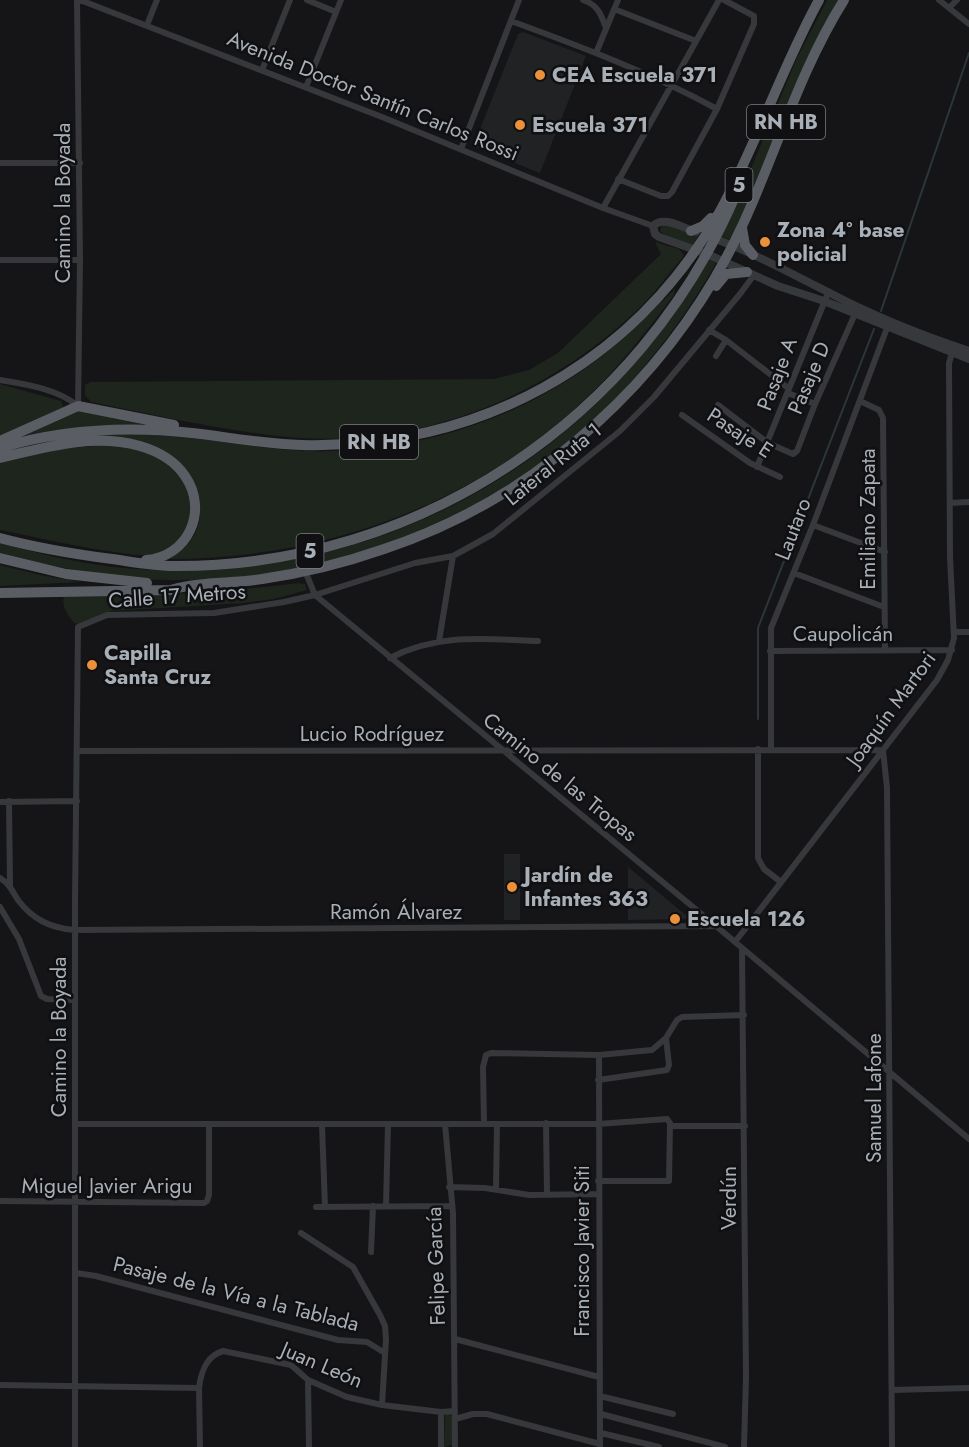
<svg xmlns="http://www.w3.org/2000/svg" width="969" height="1447" viewBox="0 0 969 1447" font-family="Jost,sans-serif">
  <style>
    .built { fill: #212224 }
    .green { fill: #1e251d }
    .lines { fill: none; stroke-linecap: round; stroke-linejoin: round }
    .stream { stroke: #2c363a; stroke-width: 2 }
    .minor { stroke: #36383c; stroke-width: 6 }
    .tertiary { stroke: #36383c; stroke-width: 8 }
    .trunk { stroke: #5a5e64; stroke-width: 10 }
    .poi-dot { fill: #eb9139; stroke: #101012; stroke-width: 2 }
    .labels { text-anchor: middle; stroke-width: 5; stroke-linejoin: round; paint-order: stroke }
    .shield { fill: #101012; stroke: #7a7f86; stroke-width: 1.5 }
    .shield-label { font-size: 20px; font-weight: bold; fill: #a8afb7 }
    .poi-label { font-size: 21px; font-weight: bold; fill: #a8afb7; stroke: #101012; text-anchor: start }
    .street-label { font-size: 21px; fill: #a8afb7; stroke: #101012 }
  </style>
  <rect width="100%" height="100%" fill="#151517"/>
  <path class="built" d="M523,32L586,56L540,173L475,147L474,144L518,34Z
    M504,854H520V920H504Z
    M628,867L688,917V919L628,920Z"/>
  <path class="green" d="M827,0H838C796,77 767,161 731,240L721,236L733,212L796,60Z
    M665,225L669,226L698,236L693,245L666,237L660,231L662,226Z
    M655,242L679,249L684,255L682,258C667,276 652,297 634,313C542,399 416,449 288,437C222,431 157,415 91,402L85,395V385L91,382L494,379L529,370L558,353L661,254Z
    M709,259L716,263C676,334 625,395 563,447C551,456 538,464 525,473C423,543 295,582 170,580C112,580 56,567 0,553V543C50,557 100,568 152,570C387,578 592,462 709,259Z
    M675,289L674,295C645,333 617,370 582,402C471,506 321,559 170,559C175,553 183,550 188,544C202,529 202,507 197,489L137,440L25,445C56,441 89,434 120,434C183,432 246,449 309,451C410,454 518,421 598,359C626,338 649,313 675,289Z
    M0,384L61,401L63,407L0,437Z
    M81,409L145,424L21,437Z
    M103,445C126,446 154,450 172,467C201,495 197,543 154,554C140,557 123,553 108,551C72,546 36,537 0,530V463L61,449Z
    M0,565L40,575L81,582L0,586Z
    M299,583L305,584L307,590L274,599L243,603L111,611L78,624L74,623C68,615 61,607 64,596L208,593Z
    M449,1413L452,1418V1445L444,1447L445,1415Z"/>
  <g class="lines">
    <path class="stream" d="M881,311L969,53
      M758,719V628L874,329"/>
    <path class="minor" d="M77,0L80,260L78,406
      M80,0L382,117L603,208L653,226
      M307,0L336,12
      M583,0C598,5 601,14 606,28
      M939,0L969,24
      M949,8L957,0
      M614,9L696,41
      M511,21C582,47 651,73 717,109
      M147,25L157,0
      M596,53L618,0
      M262,70L290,0
      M306,87L341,0
      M461,149L519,0
      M0,163H80
      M618,179L661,196H668L672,192L717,109L754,24V16L724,0
      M603,208L719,0
      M0,260H80
      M709,330L726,340L788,388
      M716,356L726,340
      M0,380C25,384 58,389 78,406
      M788,393L815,404
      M860,401L879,410L883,418L885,650
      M718,405L768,443L793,454L797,451L815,404L855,314
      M682,415L750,463L780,477
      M757,467L828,293
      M950,503L969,502
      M813,525L885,552
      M305,571L315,595L716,926L969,1139
      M794,573L884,607
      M954,632H969
      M439,641L453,556
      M770,651L952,650
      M390,658C438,633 485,639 538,641
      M758,749V858L764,869L781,882
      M771,749V628L813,525L887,328
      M78,751L883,750L887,788L892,1447
      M9,801L10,885
      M0,802L77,801
      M0,878C10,884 12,891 18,900C33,920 51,928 75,930L716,926
      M0,907L19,939L41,996L47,999L75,1000
      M735,942L937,680L948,660L954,638L950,557L949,363L953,350
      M742,950L746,1377L744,1447
      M599,1055L600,1447
      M598,1080L667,1070L669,1065L666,1038
      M546,1123L547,1193
      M76,1124H598L667,1119L670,1123L669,1181H598
      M445,1124L453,1213L455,1447
      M484,1124L483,1067L486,1055L491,1053L599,1055L652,1050L666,1038L677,1020L682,1017L744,1015
      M322,1125L325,1207
      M670,1126H745
      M449,1187L485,1188L529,1195L598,1194
      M496,1189L497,1124
      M0,1201L204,1203L207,1201L209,1195V1124
      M386,1206L388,1124
      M316,1207L451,1206
      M301,1233L353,1267L380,1315L385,1326L386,1339L382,1405
      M371,1252L373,1206
      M76,1273L96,1276L338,1340L367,1342L385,1353
      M455,1339L599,1377
      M308,1380L309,1447
      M0,1385L199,1388
      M892,1390L969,1388
      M600,1396L673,1414
      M601,1414L725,1447
      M455,1419L473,1414H487L600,1444
      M601,1433L659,1447
      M75,1447V902L78,627L107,615L214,613L284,602L315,595L415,563L453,556L493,534L620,431L654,397L740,294L754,275
      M200,1447L199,1388C201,1372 206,1356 223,1351L291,1365L308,1380L347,1397L382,1405L441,1412L455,1411
      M441,1447V1412"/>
    <path class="tertiary" d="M696,232C683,228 663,215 653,226L655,234L659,237L707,254L778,286L824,301L969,359
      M710,237C750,251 788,272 826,291C871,315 921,335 969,351"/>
    <path class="trunk" d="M742,228L745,245L753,255
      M691,231L703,226L711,218
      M716,286L726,274L747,272
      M0,441L78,406L174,425
      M0,448C63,429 127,426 192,433C228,437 264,444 301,445C475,450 633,365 719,213C757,144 781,69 819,0
      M0,458C46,447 93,433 140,446C157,451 175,461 185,476C209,511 188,557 146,560
      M0,538C37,548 74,554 112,559C133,562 153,566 175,566C419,567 641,418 736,194
      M0,558L66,574L147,583
      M0,593L171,590C200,581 232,584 262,579C303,573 344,563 384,549C541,497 674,374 743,224C777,150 800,70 844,0"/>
  </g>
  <g class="poi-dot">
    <circle cx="540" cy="75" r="6"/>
    <circle cx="520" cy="125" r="6"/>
    <circle cx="765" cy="242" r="6"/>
    <circle cx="92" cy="665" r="6"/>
    <circle cx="512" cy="887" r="6"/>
    <circle cx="675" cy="919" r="6"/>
  </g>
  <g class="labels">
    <g class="shield">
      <rect x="747" y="105" width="78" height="34" rx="4.5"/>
      <rect x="725.5" y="168" width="27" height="34" rx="4.5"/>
      <rect x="340" y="425" width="78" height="34" rx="4.5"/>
      <rect x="296.5" y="534" width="27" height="34" rx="4.5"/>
    </g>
    <g class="shield-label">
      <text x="786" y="129">RN HB</text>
      <text x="739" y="192">5</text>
      <text x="379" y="449">RN HB</text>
      <text x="310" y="558">5</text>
    </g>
    <g class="poi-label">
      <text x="552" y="82">CEA Escuela 371</text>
      <text x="532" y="132">Escuela 371</text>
      <text x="777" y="237">Zona 4° base<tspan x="777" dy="24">policial</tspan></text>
      <text x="104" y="660">Capilla<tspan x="104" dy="24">Santa Cruz</tspan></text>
      <text x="524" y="882">Jardín de<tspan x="524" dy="24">Infantes 363</tspan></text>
      <text x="687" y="926">Escuela 126</text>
    </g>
    <g class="street-label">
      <text transform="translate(373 96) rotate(22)" y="7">Avenida Doctor Santín Carlos Rossi</text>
      <text transform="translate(63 203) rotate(-90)" y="7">Camino la Boyada</text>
      <text transform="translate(777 374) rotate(-69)" y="7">Pasaje A</text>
      <text transform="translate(809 378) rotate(-67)" y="7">Pasaje D</text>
      <text transform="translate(740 433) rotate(33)" y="7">Pasaje E</text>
      <text transform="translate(553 464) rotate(-39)" y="7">Lateral Ruta 1</text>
      <text transform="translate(868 519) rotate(-90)" y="7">Emiliano Zapata</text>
      <text transform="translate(793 529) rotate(-69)" y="7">Lautaro</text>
      <text transform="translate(177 596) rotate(-4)" y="7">Calle 17 Metros</text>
      <text x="843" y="641">Caupolicán</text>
      <text transform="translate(891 709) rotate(-54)" y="7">Joaquín Martori</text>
      <text x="372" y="741">Lucio Rodríguez</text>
      <text transform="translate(560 777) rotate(39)" y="7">Camino de las Tropas</text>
      <text x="396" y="919">Ramón Álvarez</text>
      <text transform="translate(59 1037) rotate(-90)" y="7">Camino la Boyada</text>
      <text transform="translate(874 1098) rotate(-90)" y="7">Samuel Lafone</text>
      <text x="107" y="1193">Miguel Javier Arigu</text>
      <text transform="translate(729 1198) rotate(-90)" y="7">Verdún</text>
      <text transform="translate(582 1251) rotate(-90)" y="7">Francisco Javier Siti</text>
      <text transform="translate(436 1266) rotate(-92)" y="7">Felipe García</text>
      <text transform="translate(236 1294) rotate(14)" y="7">Pasaje de la Vía a la Tablada</text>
      <text transform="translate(322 1365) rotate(23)" y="7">Juan León</text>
    </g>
  </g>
</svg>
